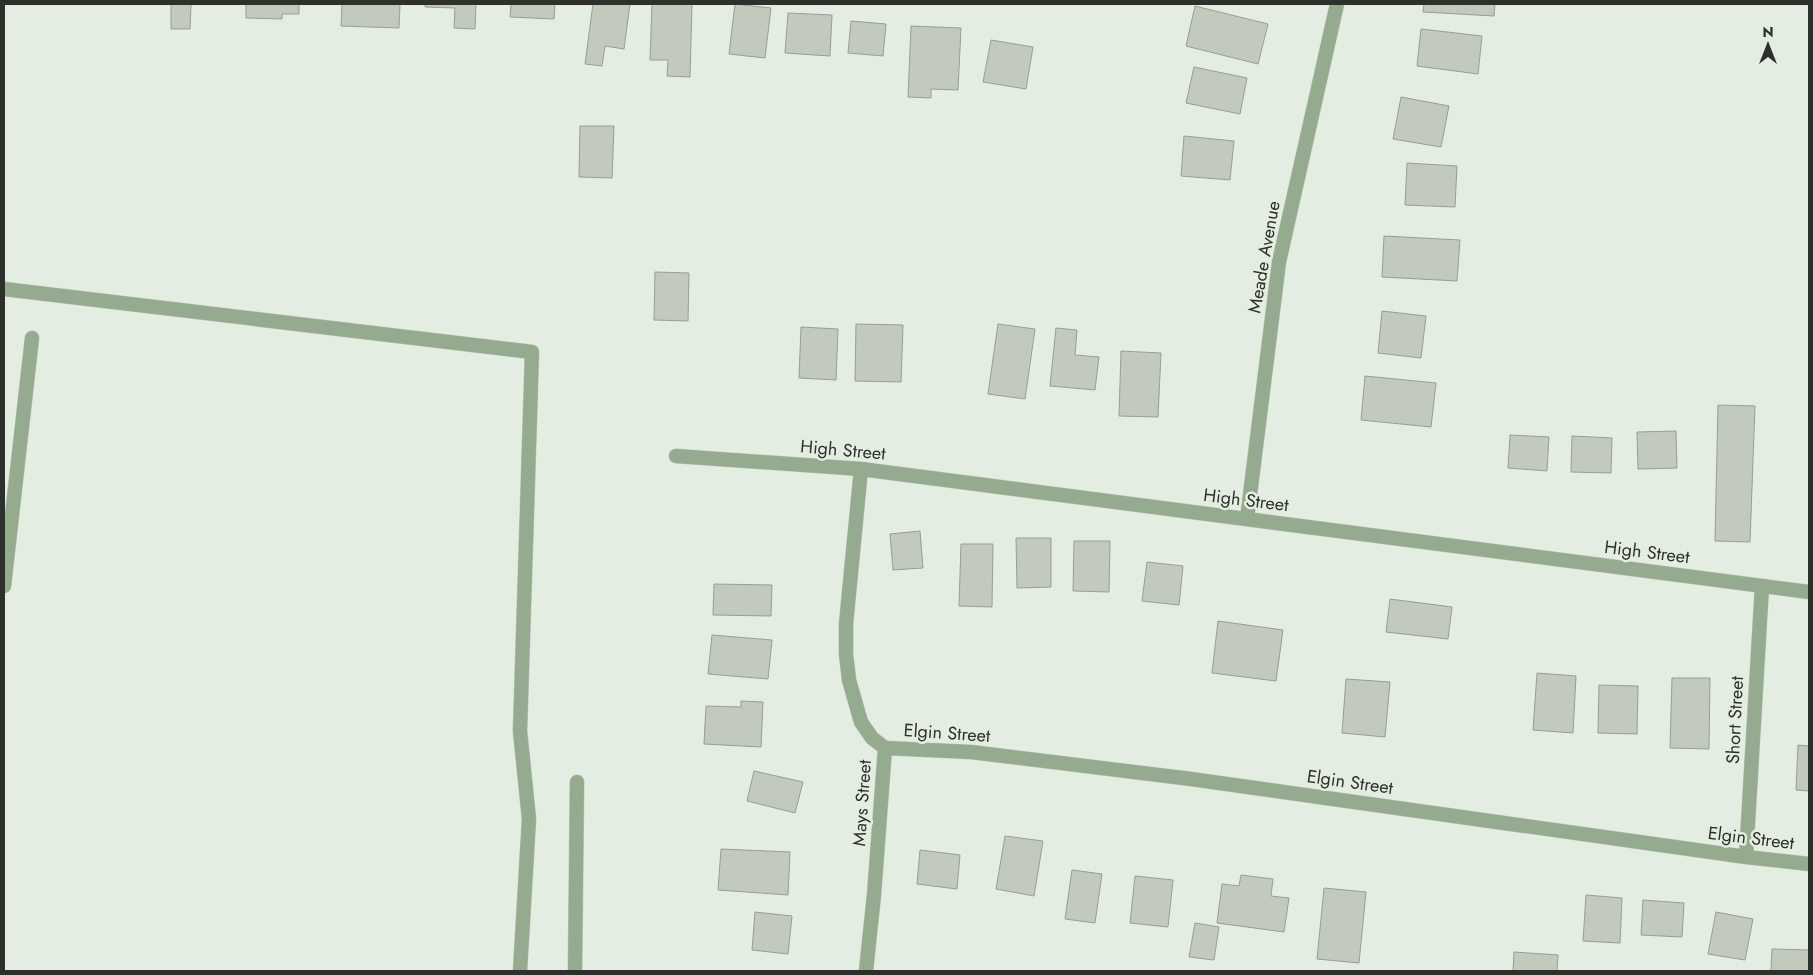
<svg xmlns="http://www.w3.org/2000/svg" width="1813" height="975" viewBox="0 0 1813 975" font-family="Jost,sans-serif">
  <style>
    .building { fill: #c1cabd; stroke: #979f94 }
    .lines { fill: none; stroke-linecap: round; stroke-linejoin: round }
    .service-casing { stroke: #bfc7bd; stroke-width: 15 }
    .minor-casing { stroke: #bfc7bd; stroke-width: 15 }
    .service { stroke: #95ab8d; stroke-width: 14 }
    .minor { stroke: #95ab8d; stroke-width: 14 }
    .labels { text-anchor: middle; stroke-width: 5; stroke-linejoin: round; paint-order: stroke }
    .street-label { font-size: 18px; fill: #2d302b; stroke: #e4ede1 }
  </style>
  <rect width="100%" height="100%" fill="#e4ede1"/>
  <path class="building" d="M171,4H191L190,29H171Z
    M246,4H299V14H282V19L246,18Z
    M342,4H400L399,28L341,26Z
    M425,4H476L475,29L454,28L455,8L425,7Z
    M511,4H555L554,19L510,17Z
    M593,4H630L624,49L605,46L602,66L585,64Z
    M652,4H692L690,77L667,76L668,60H650Z
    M735,4L771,8L765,58L729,54Z
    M1424,4H1495L1494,16L1423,12Z
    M1195,6L1268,24L1258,64L1186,46Z
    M788,13L832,15L830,56L785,53Z
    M851,21L886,24L883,56L848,53Z
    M911,26L961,28L958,90L931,89V98L908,97Z
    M1421,29L1482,36L1478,74L1417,66Z
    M991,40L1033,47L1026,89L983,82Z
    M1194,67L1247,78L1240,114L1186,103Z
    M1401,97L1449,106L1441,147L1393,139Z
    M580,126H614L612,178L579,177Z
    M1184,136L1234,141L1230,180L1181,176Z
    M1407,163L1457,166L1455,207L1405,205Z
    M1384,236L1460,240L1457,281L1382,277Z
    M655,272L689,273L688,321L654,320Z
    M1382,311L1426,316L1421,358L1378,353Z
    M856,324L903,325L901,382L855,381Z
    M998,324L1035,329L1025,399L988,394Z
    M801,327L838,329L836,380L799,378Z
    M1056,328L1077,330L1075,355L1099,357L1095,390L1050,386Z
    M1121,351L1161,353L1158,417L1119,416Z
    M1365,376L1436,383L1431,427L1361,420Z
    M1718,405L1755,406L1750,542L1715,541Z
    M1676,431L1677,468L1638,469L1637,432Z
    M1510,435L1549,437L1547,471L1508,468Z
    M1572,436L1612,438L1611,473L1571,472Z
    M920,531L923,568L893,570L890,534Z
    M1016,538H1051V587L1017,588Z
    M1074,541H1110L1109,592L1073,591Z
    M961,544H993L992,607L959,606Z
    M1147,562L1183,566L1179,605L1142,601Z
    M714,584L772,585L771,616L713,615Z
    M1390,599L1452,607L1448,639L1386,632Z
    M1218,621L1283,630L1276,681L1212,673Z
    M712,635L772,640L768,679L708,674Z
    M1537,673L1576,676L1573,733L1533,730Z
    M1672,678H1710L1709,749L1670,748Z
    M1346,679L1390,682L1385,737L1342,733Z
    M1599,685L1638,686L1637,734L1598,733Z
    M741,701L763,702L761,747L704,744L706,706L741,707Z
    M1798,745L1809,746V791L1796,790Z
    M754,771L803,782L795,813L747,801Z
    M1005,836L1043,841L1034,896L996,889Z
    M721,849L790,852L788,895L718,890Z
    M920,850L960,855L957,889L917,884Z
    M1072,870L1102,874L1095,923L1065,919Z
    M1241,875L1273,879L1271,896L1289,898L1284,932L1217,923L1222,884L1239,886Z
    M1135,876L1173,880L1168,927L1130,923Z
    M1324,888L1366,892L1359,963L1317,959Z
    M1586,895L1622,898L1620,943L1583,941Z
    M1643,900L1684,903L1682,937L1641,935Z
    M755,912L792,916L788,954L752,950Z
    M1716,912L1753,919L1745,960L1708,954Z
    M1195,923L1219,927L1214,960L1189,957Z
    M1772,949L1809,950V971H1771Z
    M1514,952L1558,955L1557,971H1513Z"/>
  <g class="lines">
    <g class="service-casing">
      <path id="service" d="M4,289L532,352L520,731L529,819L520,971
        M4,586L32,338
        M575,971L577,782"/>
    </g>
    <g class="minor-casing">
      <path id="minor" d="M676,456L861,469L1809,592
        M861,469L846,624V654L849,680L861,722L872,738L885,748
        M1247,519L1279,262L1337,4
        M885,748L971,752L1191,779L1746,857L1809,864
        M1746,857L1762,586
        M866,971L874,895L885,748"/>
    </g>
    <use href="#service" class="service"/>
    <use href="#minor" class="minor"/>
  </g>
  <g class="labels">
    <g class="street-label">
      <text transform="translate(1264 257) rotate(-80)" y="6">Meade Avenue</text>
      <text transform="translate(843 450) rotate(5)" y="6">High Street</text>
      <text transform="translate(1246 500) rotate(7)" y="6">High Street</text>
      <text transform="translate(1647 552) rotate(7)" y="6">High Street</text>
      <text transform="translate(1735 720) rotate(-87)" y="6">Short Street</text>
      <text transform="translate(947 733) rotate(4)" y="6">Elgin Street</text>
      <text transform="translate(1350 782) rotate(8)" y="6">Elgin Street</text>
      <text transform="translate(862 803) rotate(-86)" y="6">Mays Street</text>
      <text transform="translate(1751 838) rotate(7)" y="6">Elgin Street</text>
    </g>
  </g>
  <rect width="1813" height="975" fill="none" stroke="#2d302b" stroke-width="10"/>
  <g transform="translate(1768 45)" stroke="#e4ede1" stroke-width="4" paint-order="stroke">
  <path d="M0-4L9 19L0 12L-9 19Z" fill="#2d302b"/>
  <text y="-8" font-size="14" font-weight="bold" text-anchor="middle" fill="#2d302b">N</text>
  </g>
</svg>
